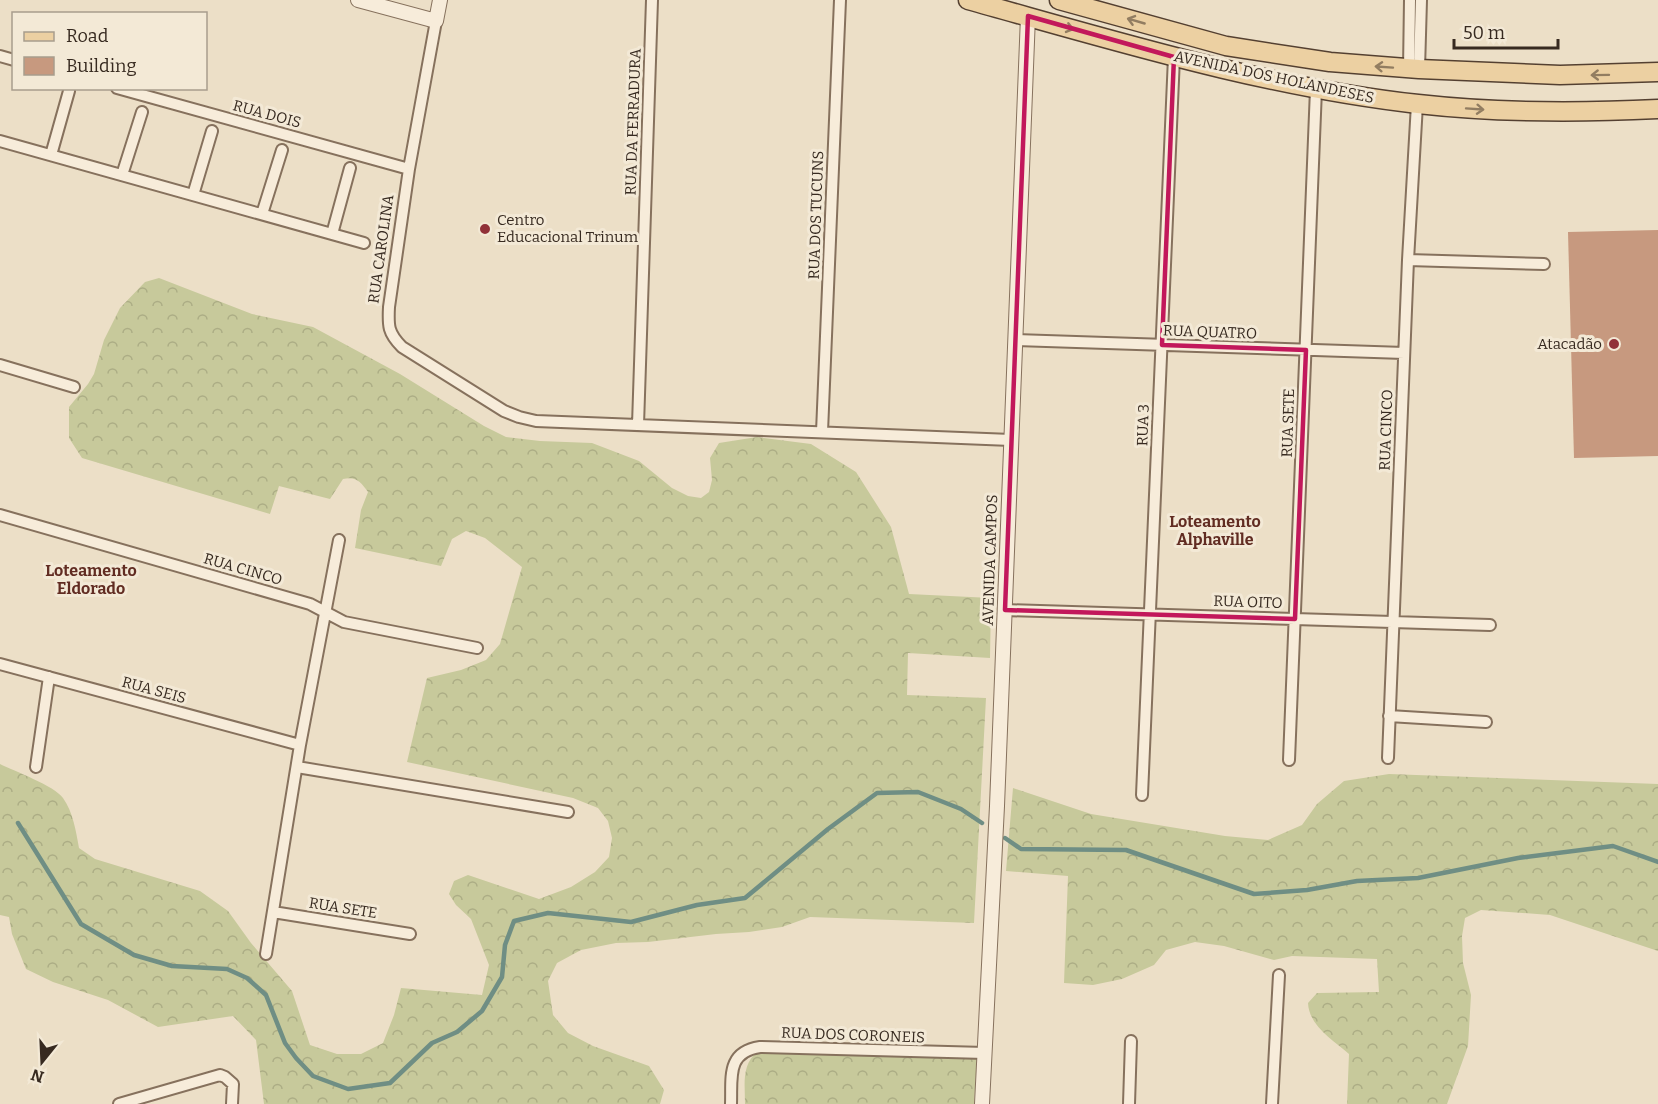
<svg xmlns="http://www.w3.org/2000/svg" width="1658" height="1104" viewBox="0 0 1658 1104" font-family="Bitter,serif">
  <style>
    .forest { fill: url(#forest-crowns) }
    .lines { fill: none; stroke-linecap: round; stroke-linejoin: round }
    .stream { stroke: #6f8e84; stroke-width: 4.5 }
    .building { fill: #c7997f }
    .minor-casing { stroke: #86715d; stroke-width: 14 }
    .tertiary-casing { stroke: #86715d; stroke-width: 16 }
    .primary-casing { stroke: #544031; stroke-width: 21 }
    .minor { stroke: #f7ecda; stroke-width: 10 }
    .tertiary { stroke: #f7ecda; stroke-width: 14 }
    .primary { stroke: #ecd0a2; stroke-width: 18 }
    .oneway { stroke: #927d61 }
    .marked { fill: none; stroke: #c2185b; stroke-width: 4.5; stroke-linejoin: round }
    .poi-dot { fill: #913138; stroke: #f3e9d6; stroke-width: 2 }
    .labels { text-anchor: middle; stroke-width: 6; stroke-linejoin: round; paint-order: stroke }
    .street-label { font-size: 15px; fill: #372a20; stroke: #f3e9d6 }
    .poi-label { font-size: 15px; fill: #372a20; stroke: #f3e9d6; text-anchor: start }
    .neighbourhood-label { font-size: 16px; font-weight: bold; fill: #612c22; stroke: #f3e9d6 }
  </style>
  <defs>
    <pattern id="forest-crowns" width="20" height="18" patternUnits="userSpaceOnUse" patternTransform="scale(1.5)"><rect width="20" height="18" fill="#c7c99b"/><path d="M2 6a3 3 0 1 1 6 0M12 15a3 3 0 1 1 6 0" fill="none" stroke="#acad85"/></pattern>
  </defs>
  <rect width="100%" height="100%" fill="#ecdfc7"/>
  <path class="forest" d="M159,278L252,314L313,327L400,374L484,426L506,437L540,441L592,443L639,461L672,488L688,496L701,498L709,492L712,480L710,458L719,443L757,437L811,444L856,472L891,527L909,594L991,598L990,658L908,653L907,695L986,698L974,923L810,917L782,927L749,932L716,934L648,942L616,943L581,950L557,963L548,981L553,1015L568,1033L593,1046L649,1066L664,1090L660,1104H264L256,1040L233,1016L158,1027L108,1000L53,982L26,969L12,934L9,917L0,915V764C14,771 55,786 63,798C73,812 76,831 79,848L95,859L200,891L228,911L251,943L292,991L310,1045L337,1054H361L383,1043L394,1015L401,988L482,995L489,965L471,919L456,905L449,894L454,881L468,875L539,899L571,887L595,872L609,857L612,838L608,821L598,808L573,798L407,762L427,678L461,670L486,660L500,644L522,567L485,538L466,531L452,539L441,566L355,548L361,510L368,492C361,482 356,476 343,479L330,499L279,486L270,514L82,458L69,438V407L88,384L94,374L104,340L120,308L145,282Z
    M1389,774L1658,784V951L1550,915L1481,910L1465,918L1462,936L1463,963L1471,995L1468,1046L1447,1104H1347L1349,1054C1333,1040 1309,1026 1308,1003L1317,993L1379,992L1377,959L1292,956L1274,960L1224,946L1195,942L1166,950L1154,965L1122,979L1093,985L1064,983L1068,876L1006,871L1013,788L1091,814L1225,836L1268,840L1302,825L1317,804L1344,781Z
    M758,1051L977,1059L974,1104H745C745,1084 741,1065 758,1051Z"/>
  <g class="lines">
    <path class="stream" d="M18,823L81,924L134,955L172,966L227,969L247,978L266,995L285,1043L296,1058L313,1076L348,1089L390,1083L432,1043L457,1032L482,1011L502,977L505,945L514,921L548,913L631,922L697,905L745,898L828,829L877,793L918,792L961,809L982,823
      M1005,838L1021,849L1126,850L1254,894L1307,890L1357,881L1418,878L1518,858L1613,846L1658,862"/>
  </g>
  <path class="building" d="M1658,230V456L1574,458L1568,232Z"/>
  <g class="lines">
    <g class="minor-casing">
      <path id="minor" d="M436,21L409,169L389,307C388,326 388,333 402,347L504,411L519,417L536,421L1011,440
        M0,56L14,60
        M1409,69L1410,0
        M1419,69L1421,0
        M117,88L409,169
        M0,141L364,243
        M51,155L69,91
        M122,175L142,112
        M193,195L212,131
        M262,214L282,150
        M332,234L350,168
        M1408,260L1544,264
        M1015,340L1404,353
        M0,365L74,387
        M638,425L652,0
        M822,432L840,0
        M0,515L310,604L344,622L477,648
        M1005,610L1490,625
        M0,664L300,745
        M1389,716L1486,722
        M1388,758L1408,260L1417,104
        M1289,760L1316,89
        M36,767L49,677
        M297,767L568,812
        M1142,795L1174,57
        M273,912L410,934
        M266,954L300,745L339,540
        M119,1104L220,1075L225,1077L233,1084L232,1104
        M731,1104C732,1078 726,1052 760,1047L985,1053
        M1129,1104L1131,1041
        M1272,1104L1279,975"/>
    </g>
    <g class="tertiary-casing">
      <path id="tertiary" d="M358,0L436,21L440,0
        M982,1104L997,806L1028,16"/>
    </g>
    <g class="primary-casing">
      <path id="primary" d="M968,0C1116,41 1265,87 1418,104C1498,113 1578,113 1658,109
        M1059,0L1226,46L1330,62L1419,69L1560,75L1658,72"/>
    </g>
    <use href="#minor" class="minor"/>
    <use href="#tertiary" class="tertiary"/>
    <use href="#primary" class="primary"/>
  </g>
  <defs><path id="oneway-shaft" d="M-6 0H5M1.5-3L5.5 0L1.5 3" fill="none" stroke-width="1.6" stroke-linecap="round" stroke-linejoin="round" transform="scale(1.5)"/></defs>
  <g class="oneway">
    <use href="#oneway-shaft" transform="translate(1136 21) rotate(-164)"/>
    <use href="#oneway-shaft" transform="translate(1065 27) rotate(15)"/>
    <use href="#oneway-shaft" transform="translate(1384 67) rotate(-176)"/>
    <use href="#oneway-shaft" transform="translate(1600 75) rotate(179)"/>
    <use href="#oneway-shaft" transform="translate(1475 109) rotate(4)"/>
  </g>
  <path class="marked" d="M1028,16L1174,57L1162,345L1306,350L1295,619L1005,610Z"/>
  <g class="poi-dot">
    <circle cx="485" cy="229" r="6"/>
    <circle cx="1614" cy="344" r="6"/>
  </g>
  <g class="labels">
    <g class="street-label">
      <text transform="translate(1274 77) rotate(12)" y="5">AVENIDA DOS HOLANDESES</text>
      <text transform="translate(267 114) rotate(15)" y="5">RUA DOIS</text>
      <text transform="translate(633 122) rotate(-88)" y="5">RUA DA FERRADURA</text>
      <text transform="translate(816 215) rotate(-88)" y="5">RUA DOS TUCUNS</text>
      <text transform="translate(381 249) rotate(-82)" y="5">RUA CAROLINA</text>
      <text transform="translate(1210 332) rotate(2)" y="5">RUA QUATRO</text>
      <text transform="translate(1288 423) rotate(-88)" y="5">RUA SETE</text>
      <text transform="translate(1143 425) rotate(-88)" y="5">RUA 3</text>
      <text transform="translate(1386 430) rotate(-88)" y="5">RUA CINCO</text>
      <text transform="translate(990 560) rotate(-88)" y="5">AVENIDA CAMPOS</text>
      <text transform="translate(243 569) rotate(16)" y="5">RUA CINCO</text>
      <text transform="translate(1248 602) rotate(2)" y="5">RUA OITO</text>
      <text transform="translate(154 690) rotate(15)" y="5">RUA SEIS</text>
      <text transform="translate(343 908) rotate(9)" y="5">RUA SETE</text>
      <text transform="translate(853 1035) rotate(2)" y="5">RUA DOS CORONEIS</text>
    </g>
    <g class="poi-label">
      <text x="497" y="225">Centro<tspan x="497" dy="17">Educacional Trinum</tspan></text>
      <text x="1602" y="349" text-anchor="end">Atacadão</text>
    </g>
    <g class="neighbourhood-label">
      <text x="1215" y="527">Loteamento<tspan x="1215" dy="18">Alphaville</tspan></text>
      <text x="91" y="576">Loteamento<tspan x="91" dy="18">Eldorado</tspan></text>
    </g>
  </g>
  <rect x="12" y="12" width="195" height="78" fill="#f3e9d6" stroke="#a89d8d" stroke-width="1.5"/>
  <rect x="24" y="32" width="30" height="9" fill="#ecd0a2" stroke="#a89d8d" stroke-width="1.5"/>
  <text x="66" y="42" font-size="18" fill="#372a20">Road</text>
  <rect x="24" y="57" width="30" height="18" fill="#c7997f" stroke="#a89d8d" stroke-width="1.5"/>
  <text x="66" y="72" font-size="18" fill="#372a20">Building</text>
  <g transform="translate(42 1062) rotate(198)" stroke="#f3e9d6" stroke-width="4.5" paint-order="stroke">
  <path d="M0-4.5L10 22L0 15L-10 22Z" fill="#372a20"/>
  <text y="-9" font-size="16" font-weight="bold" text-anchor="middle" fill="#372a20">N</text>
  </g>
  <path d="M1454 39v9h104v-9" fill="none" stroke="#372a20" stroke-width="3"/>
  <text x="1463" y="39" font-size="18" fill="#372a20" stroke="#f3e9d6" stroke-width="4.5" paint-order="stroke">50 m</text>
</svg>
